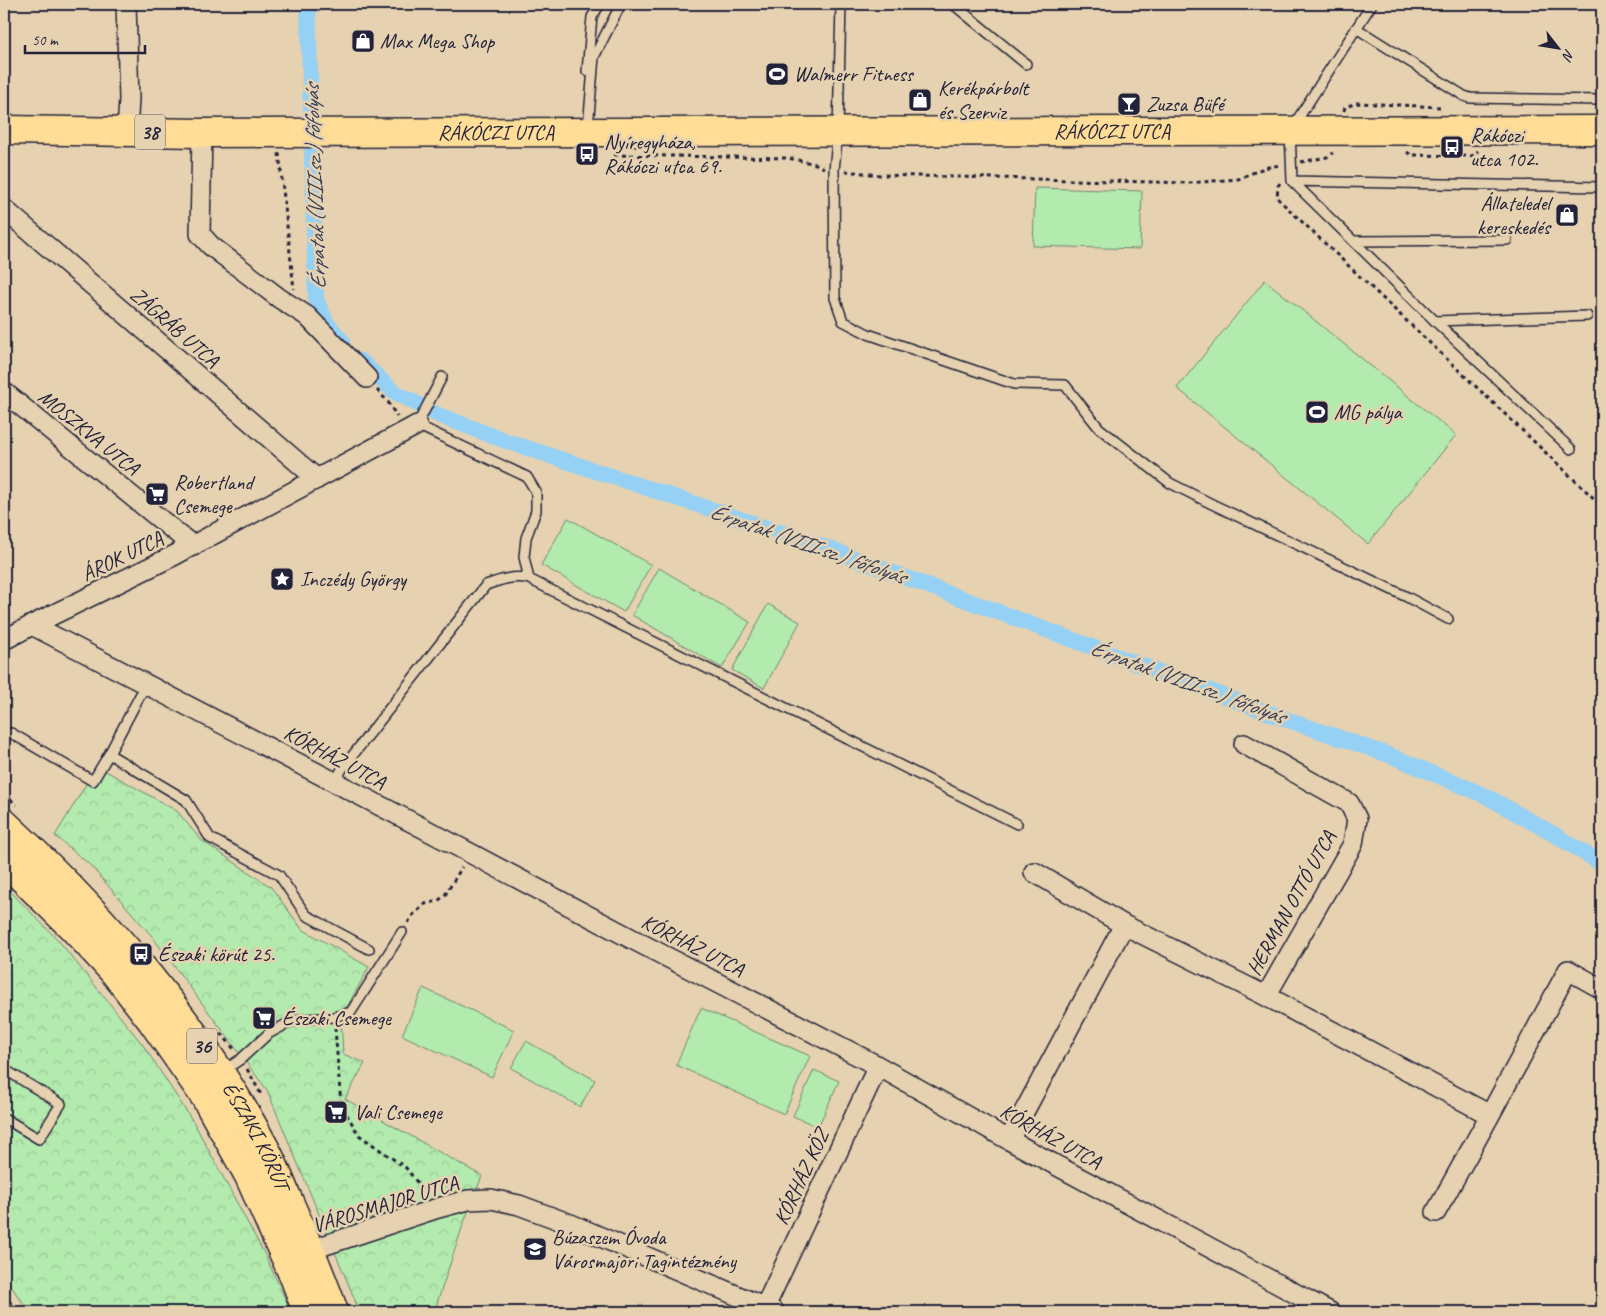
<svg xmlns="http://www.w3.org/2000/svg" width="1606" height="1316" viewBox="0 0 1606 1316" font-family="Caveat,sans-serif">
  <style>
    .forest { fill: url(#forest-crowns); stroke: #6a8674 }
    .pitch { fill: #b3eaad; stroke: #6a8674 }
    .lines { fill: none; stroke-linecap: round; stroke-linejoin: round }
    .canal { stroke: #95d0f5; stroke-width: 16 }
    .service-casing { stroke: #22223b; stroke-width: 12 }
    .minor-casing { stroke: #22223b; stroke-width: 22 }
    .primary-casing { stroke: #22223b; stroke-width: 31 }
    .path { stroke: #22223b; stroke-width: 3; stroke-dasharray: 4 4; stroke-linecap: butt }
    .service { stroke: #e6d2b0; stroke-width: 9 }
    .minor { stroke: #e6d2b0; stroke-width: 19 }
    .primary { stroke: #ffdd96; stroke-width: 28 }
    .labels { text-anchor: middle; stroke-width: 5; stroke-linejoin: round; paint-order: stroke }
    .shield { fill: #e6d2b0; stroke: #5d575e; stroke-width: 1 }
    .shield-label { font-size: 20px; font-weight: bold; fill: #22223b }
    .poi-label { font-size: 21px; fill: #22223b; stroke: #e6d2b0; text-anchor: start }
    .street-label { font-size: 21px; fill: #22223b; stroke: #e6d2b0 }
    .water-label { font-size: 22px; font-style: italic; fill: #333c57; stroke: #e6d2b0 }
  </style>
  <defs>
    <pattern id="forest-crowns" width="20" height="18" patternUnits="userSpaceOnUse" patternTransform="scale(1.25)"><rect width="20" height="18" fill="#b3eaad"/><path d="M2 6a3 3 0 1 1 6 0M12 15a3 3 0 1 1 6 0" fill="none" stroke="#9ac896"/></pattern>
  </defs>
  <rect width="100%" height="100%" fill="#e6d2b0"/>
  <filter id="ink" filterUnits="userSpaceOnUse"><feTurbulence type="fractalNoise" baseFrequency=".02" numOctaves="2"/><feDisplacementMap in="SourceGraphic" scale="10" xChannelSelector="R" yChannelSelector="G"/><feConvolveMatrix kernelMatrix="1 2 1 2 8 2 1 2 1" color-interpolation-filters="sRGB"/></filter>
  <g filter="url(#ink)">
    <path class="forest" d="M97,766L177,811L201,840L271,887L302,929L369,967L341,1018L343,1054L365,1063L345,1099L482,1176L464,1222L434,1312H357L355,1300L267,1090L151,935L89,864L55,836Z
      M4,885L58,940L143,1045L194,1123L265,1255L287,1303L290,1312H29L4,1276Z"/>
    <path class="pitch" d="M1035,188L1142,191L1140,249L1033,246Z
      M1265,280L1456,435L1368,544L1177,388Z
      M568,518L651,565L624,612L541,565Z
      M659,568L750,622L722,668L632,615Z
      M768,604L800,622L764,688L732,670Z
      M423,988L514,1030L492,1077L402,1035Z
      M701,1008L810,1056L784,1114L676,1065Z
      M526,1041L595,1080L580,1107L511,1068Z
      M814,1070L839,1081L818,1127L793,1116Z"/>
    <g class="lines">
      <path class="canal" d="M308,4L316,299L326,322L342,341
        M361,361L393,391L438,415L506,441L821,546L1288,720L1389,755L1486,796L1555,835L1602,864"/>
      <g class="service-casing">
        <path id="service" d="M841,4L838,131L834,170L835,298L843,321L868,334L1014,384L1065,385L1099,428L1170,483L1214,505L1407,597L1448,619
          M953,4L1026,64
          M1372,4L1290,131L1292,181L1435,321L1571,449
          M1356,28L1464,96L1470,98L1602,100
          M587,71L592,17L600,4
          M588,128L594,57L621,4
          M1292,181L1602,187
          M1353,241L1507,240
          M1435,321L1587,316
          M442,377L417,425L527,477L536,492V511L526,538L524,557L529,579L1017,824
          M146,684L109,754L186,800L210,838L279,875L306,915L369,949
          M11,733L93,781L109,754
          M335,782L342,769L486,585C500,580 514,575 529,579
          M4,1069L61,1104L39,1139L4,1118
          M223,1071L241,1059L268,1034L294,1020L334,1017L351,1012L402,932"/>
      </g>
      <g class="minor-casing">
        <path id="minor" d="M126,4L129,99L127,132
          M202,133L200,234L211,246L279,298L307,316L367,378
          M4,209L317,479
          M4,392L193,546
          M32,625L421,827L634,940L878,1066L1009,1140L1330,1312
          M4,640L32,625L175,555L417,425
          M1244,744L1349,803L1357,819L1353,844L1266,996
          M1034,872L1124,925
          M1009,1140L1124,925L1266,996L1490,1115
          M1436,1212L1490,1115L1568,970L1602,989
          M300,1255L310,1250L438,1208L468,1200L491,1199L519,1205L573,1225L775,1312
          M765,1307L878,1066
          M4,1310L5,1312"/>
      </g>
      <g class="primary-casing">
        <g id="primary">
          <path id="s1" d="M4,130L202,133L1602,130"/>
          <path id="s2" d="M4,823C107,919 201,1026 267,1152C276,1169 282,1187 290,1204C306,1240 321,1275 334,1312"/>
          <path d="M4,860L73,928L114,972L152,1021L205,1097L249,1176L295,1279L307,1312"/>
        </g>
      </g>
      <path class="path" d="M1344,111L1345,107L1357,103L1440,107
        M1407,152L1411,155L1472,156L1478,151
        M279,153L294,289
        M614,155L788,158L816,164L824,168
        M1301,162L1327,157L1333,153
        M845,171L880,175L1189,183L1238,179L1264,168L1280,165
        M1280,183L1278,186L1277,198L1602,506
        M377,390L388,402L397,417
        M4,794L17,805
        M408,923L412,916L425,904L438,901L445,895L462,867
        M335,1028L341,1105L359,1135L406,1168L427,1195
        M221,1033L234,1049
        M247,1069L261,1094"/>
      <use href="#service" class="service"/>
      <use href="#minor" class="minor"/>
      <use href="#primary" class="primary"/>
    </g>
  </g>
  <defs>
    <g id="shop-square" transform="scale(1.25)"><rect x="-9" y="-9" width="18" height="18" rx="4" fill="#22223b" stroke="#e6d2b0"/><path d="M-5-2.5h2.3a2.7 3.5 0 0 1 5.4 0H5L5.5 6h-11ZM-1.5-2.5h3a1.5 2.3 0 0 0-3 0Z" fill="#fff"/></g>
    <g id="stadium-square" transform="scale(1.25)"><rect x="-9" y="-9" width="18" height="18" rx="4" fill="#22223b" stroke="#e6d2b0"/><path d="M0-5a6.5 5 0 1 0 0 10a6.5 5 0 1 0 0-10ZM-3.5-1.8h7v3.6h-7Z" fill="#fff"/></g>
    <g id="bar-square" transform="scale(1.25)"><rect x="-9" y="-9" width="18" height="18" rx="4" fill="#22223b" stroke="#e6d2b0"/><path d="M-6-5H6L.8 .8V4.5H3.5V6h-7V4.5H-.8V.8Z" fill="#fff"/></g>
    <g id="bus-square" transform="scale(1.25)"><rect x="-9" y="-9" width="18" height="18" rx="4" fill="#22223b" stroke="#e6d2b0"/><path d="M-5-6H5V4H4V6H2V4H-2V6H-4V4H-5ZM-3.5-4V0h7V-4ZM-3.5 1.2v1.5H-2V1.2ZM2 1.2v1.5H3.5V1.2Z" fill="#fff"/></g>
    <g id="supermarket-square" transform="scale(1.25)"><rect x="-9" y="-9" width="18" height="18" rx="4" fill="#22223b" stroke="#e6d2b0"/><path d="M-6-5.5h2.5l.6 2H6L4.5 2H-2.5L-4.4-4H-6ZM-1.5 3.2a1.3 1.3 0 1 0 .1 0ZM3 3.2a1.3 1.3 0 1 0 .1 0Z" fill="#fff"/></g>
    <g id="sight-square" transform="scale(1.25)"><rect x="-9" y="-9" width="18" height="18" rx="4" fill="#22223b" stroke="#e6d2b0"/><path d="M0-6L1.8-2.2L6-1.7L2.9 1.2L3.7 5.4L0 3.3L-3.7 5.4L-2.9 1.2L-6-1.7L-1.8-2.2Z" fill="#fff"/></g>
    <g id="school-square" transform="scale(1.25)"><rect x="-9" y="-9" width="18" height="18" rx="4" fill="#22223b" stroke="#e6d2b0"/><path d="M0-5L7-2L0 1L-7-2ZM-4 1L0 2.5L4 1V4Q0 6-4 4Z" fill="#fff"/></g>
  </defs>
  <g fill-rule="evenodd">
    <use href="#shop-square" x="363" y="41"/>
    <use href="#stadium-square" x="777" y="74"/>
    <use href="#shop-square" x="920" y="100"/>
    <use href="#bar-square" x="1129" y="104"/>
    <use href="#bus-square" x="1452" y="147"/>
    <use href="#bus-square" x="587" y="154"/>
    <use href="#shop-square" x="1567" y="215"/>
    <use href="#stadium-square" x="1317" y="412"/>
    <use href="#supermarket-square" x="157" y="494"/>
    <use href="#sight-square" x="282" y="579"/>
    <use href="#bus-square" x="141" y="954"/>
    <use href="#supermarket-square" x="264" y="1018"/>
    <use href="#supermarket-square" x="336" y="1112"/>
    <use href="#school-square" x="535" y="1249"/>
  </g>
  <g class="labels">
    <g class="shield">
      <rect x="135" y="114.5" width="30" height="35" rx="4"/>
      <rect x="187" y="1028.5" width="30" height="35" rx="4"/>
    </g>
    <g class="shield-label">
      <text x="150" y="139">38</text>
      <text x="202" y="1053">36</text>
    </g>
    <g class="poi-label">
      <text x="380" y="48">Max Mega Shop</text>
      <text x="794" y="81">Walmerr Fitness</text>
      <text x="938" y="95">Kerékpárbolt<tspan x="938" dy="24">és Szerviz</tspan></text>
      <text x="1146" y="111">Zuzsa Büfé</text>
      <text x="1470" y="142">Rákóczi<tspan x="1470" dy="24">utca 102.</tspan></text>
      <text x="604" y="149">Nyíregyháza,<tspan x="604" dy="24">Rákóczi utca 69.</tspan></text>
      <text x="1550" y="210" text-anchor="end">Állateledel<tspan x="1550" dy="24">kereskedés</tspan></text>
      <text x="1334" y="419">MG pálya</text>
      <text x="174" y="489">Robertland<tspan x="174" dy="24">Csemege</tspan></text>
      <text x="300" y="586">Inczédy György</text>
      <text x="158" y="961">Északi körút 25.</text>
      <text x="282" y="1025">Északi Csemege</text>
      <text x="354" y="1119">Vali Csemege</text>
      <text x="552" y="1244">Búzaszem Óvoda<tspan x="552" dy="24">Városmajori Tagintézmény</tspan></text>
    </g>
    <g class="street-label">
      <text dy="7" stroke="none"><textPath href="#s1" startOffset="492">RÁKÓCZI UTCA</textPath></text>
      <text dy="7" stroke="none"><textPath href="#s1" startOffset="1108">RÁKÓCZI UTCA</textPath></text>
      <text transform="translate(175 327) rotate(41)" y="7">ZÁGRÁB UTCA</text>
      <text transform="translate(89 432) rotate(39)" y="7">MOSZKVA UTCA</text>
      <text transform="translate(122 556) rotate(-26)" y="7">ÁROK UTCA</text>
      <text transform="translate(335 757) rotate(28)" y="7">KÓRHÁZ UTCA</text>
      <text transform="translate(1291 903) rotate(-61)" y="7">HERMAN OTTÓ UTCA</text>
      <text transform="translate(693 945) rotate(27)" y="7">KÓRHÁZ UTCA</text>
      <text dy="7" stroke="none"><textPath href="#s2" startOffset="404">ÉSZAKI KÖRÚT</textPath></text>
      <text transform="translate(1051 1136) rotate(29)" y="7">KÓRHÁZ UTCA</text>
      <text transform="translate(801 1177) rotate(-65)" y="7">KÓRHÁZ KÖZ</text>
      <text transform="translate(385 1204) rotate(-17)" y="7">VÁROSMAJOR UTCA</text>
    </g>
    <g class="water-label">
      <text transform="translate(314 187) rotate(-92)" y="8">Érpatak (VIII.sz.) főfolyás</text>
      <text transform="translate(808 543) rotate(19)" y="8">Érpatak (VIII.sz.) főfolyás</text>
      <text transform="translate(1188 681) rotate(20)" y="8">Érpatak (VIII.sz.) főfolyás</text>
    </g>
  </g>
  <rect width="1606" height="1316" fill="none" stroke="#e6d2b0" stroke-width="20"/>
  <rect x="10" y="10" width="1586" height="1296" fill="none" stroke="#22223b" stroke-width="2" filter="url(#ink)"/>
  <g transform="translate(1558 48) rotate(121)" stroke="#e6d2b0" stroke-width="4" paint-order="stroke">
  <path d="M0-4L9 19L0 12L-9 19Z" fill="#22223b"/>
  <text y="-8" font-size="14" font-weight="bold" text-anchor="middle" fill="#22223b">N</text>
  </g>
  <path d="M25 45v8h120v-8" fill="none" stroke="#22223b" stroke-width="2.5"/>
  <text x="32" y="45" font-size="15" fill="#22223b" stroke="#e6d2b0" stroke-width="4" paint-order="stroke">50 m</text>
</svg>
